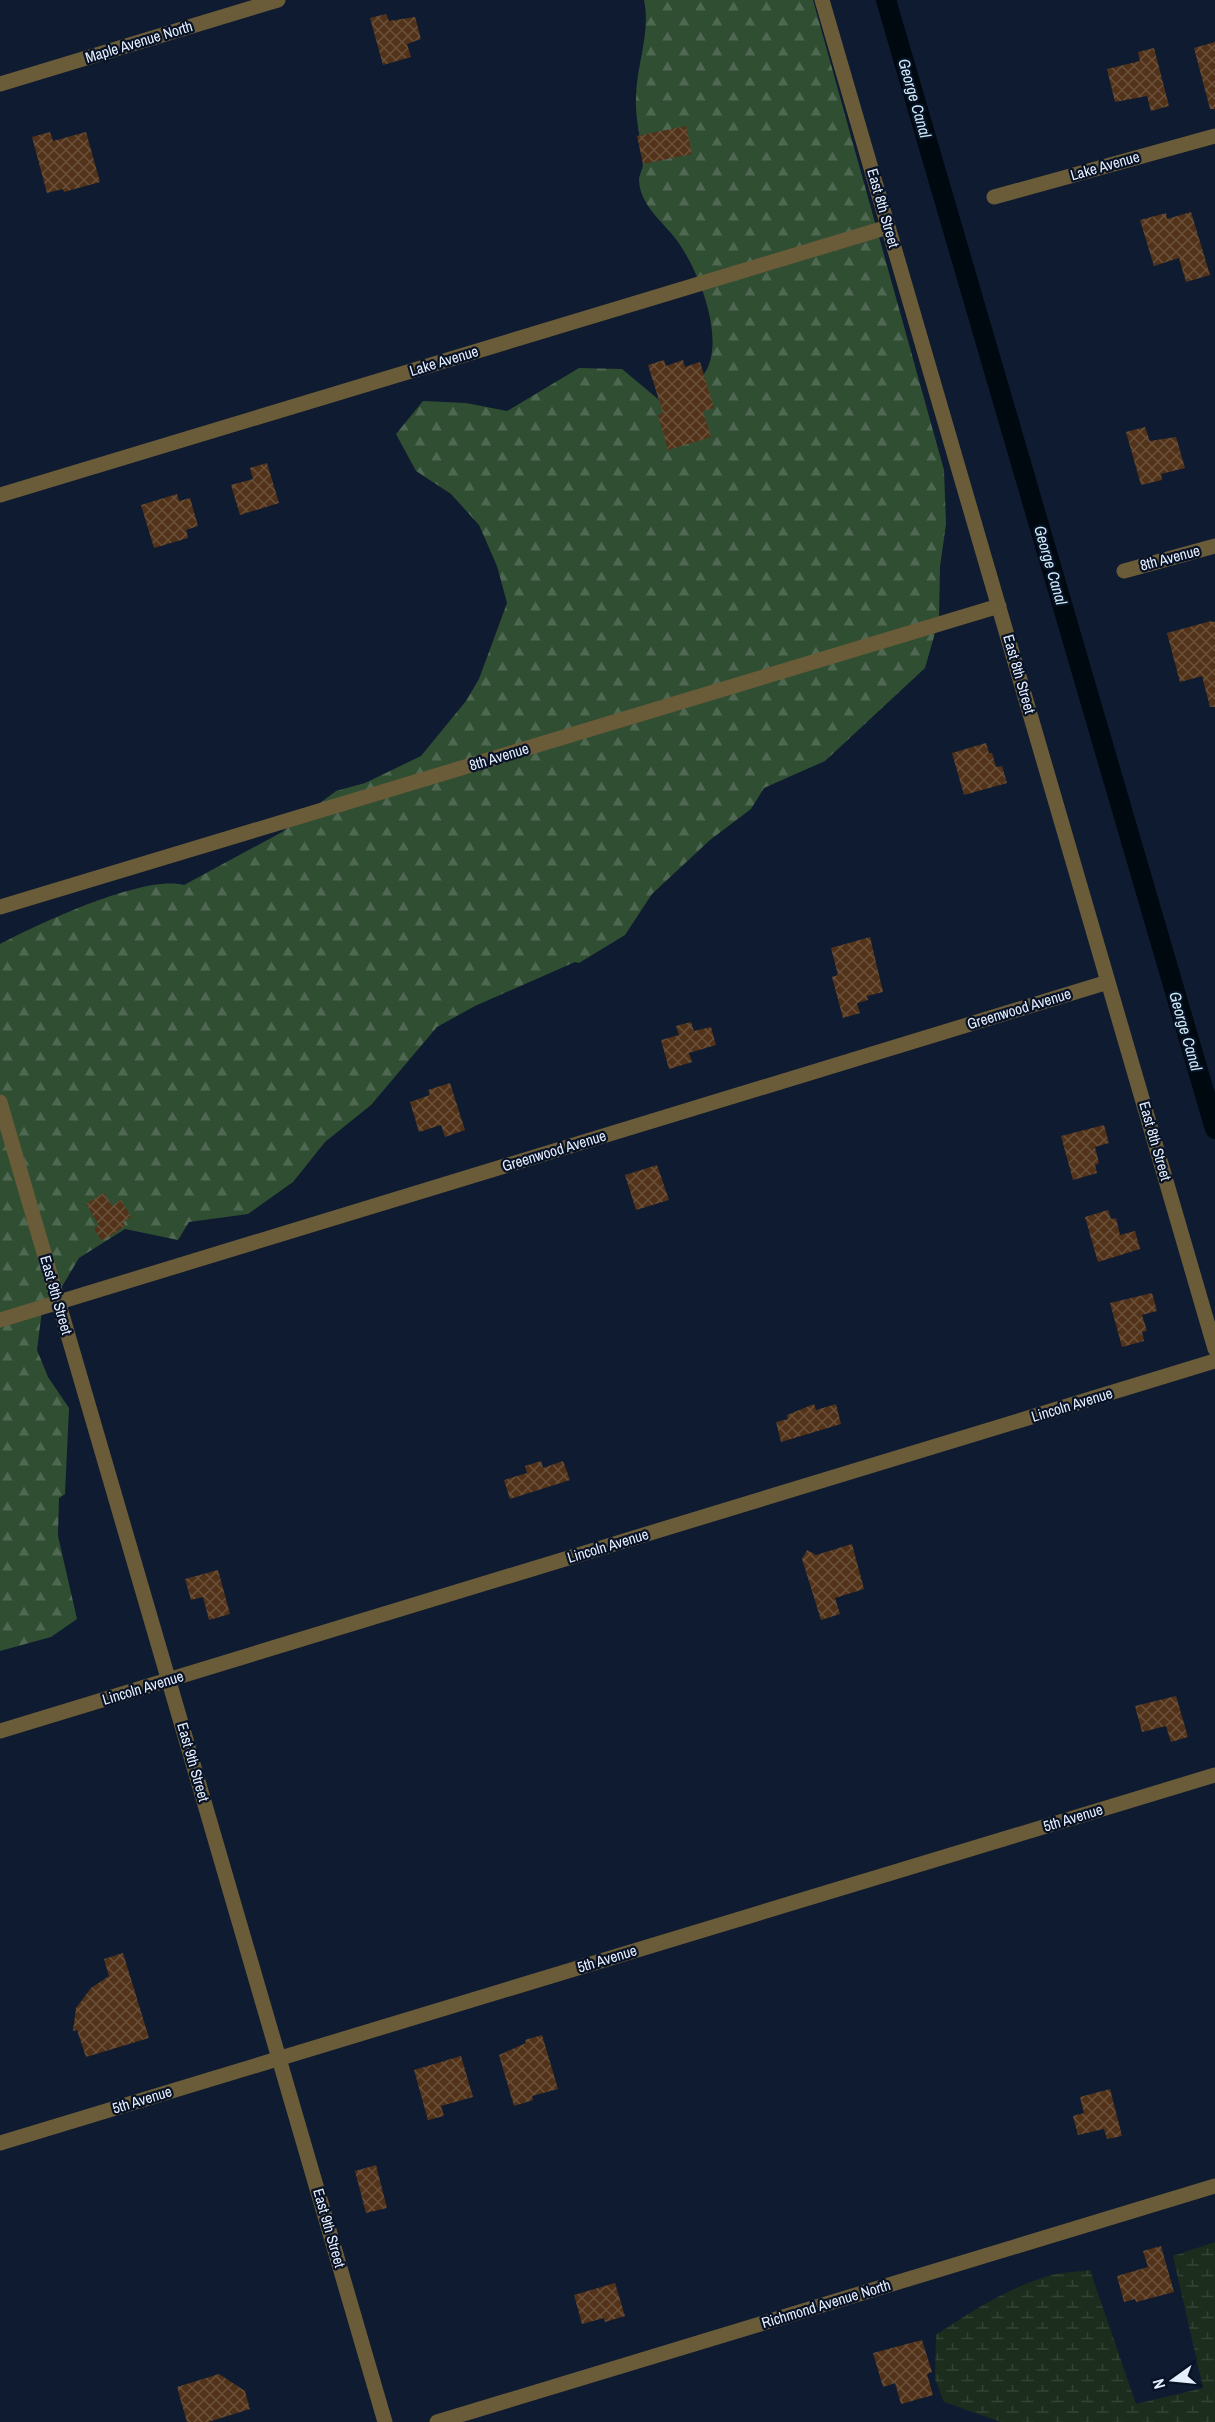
<svg xmlns="http://www.w3.org/2000/svg" width="1215" height="2422" viewBox="0 0 1215 2422" font-family="'Archivo Narrow',sans-serif">
  <style>
    .forest { fill: url(#forest-firs) }
    .wetland { fill: url(#wetland-marsh) }
    .lines { fill: none; stroke-linecap: round; stroke-linejoin: round }
    .canal { stroke: #000810; stroke-width: 20 }
    .building { fill: url(#building-cross-hatch) }
    .minor { stroke: #6a5b39; stroke-width: 15 }
    .labels { text-anchor: middle; stroke-width: 4.5; stroke-linejoin: round; paint-order: stroke }
    .street-label { font-size: 15px; fill: #e5eefd; stroke: #071226 }
    .water-label { font-size: 16px; font-style: italic; fill: #cceaf6; stroke: #071226 }
  </style>
  <defs>
    <pattern id="forest-firs" width="22" height="20" patternUnits="userSpaceOnUse" patternTransform="scale(1.5)"><rect width="22" height="20" fill="#304e32"/><path d="M5 1l3.5 6h-7zM16 11l3.5 6h-7z" fill="#4e6851"/></pattern>
    <pattern id="wetland-marsh" width="20" height="14" patternUnits="userSpaceOnUse" patternTransform="scale(1.5)"><rect width="20" height="14" fill="#1c2d1d"/><path d="M1 5h8M5 5V1M11 12h8M15 12V8" fill="none" stroke="#324234"/></pattern>
    <pattern id="building-cross-hatch" width="8" height="8" patternUnits="userSpaceOnUse" patternTransform="scale(1.5)"><rect width="8" height="8" fill="#523319"/><path d="M0 0l8 8M0 8l8-8" fill="none" stroke="#6b513b"/></pattern>
  </defs>
  <rect width="100%" height="100%" fill="#0f1b30"/>
  <path class="forest" d="M644,0H813L944,470L946,524L940,567L939,619L925,668L825,761L764,788L751,809L710,840L652,894L625,935L579,963L575,962L475,1006L437,1027L371,1105L325,1142L293,1182L248,1214L189,1222L178,1240L125,1229L79,1258L57,1295L42,1310L37,1350L48,1377L69,1408L65,1494L59,1498L58,1536L77,1619L51,1637L0,1651V944C38,924 144,874 184,885L282,832L336,791L365,783L421,756L466,701L479,679L507,603L497,566L479,525L451,494L416,471L396,434L423,401L466,403L507,411L579,368L622,369L664,404C675,396 692,388 701,378C729,347 700,274 680,245C667,224 640,208 639,180C639,175 643,169 643,163C642,142 635,120 636,99C636,65 651,34 644,0Z"/>
  <path class="wetland" d="M1215,2242V2422H1001L944,2402L935,2379L936,2335C970,2312 1008,2288 1048,2276C1061,2272 1077,2272 1090,2270L1136,2404L1203,2388L1173,2256Z"/>
  <g class="lines">
    <path class="canal" d="M886,0L1215,1129"/>
  </g>
  <path class="building" d="M386,14L389,21L415,17L421,39L407,44L411,57L383,65L370,18Z
    M1215,42V109H1210L1194,48Z
    M1154,48L1169,106L1151,111L1147,96L1115,102L1107,69L1140,61L1138,52Z
    M686,126L692,154L643,164L637,136Z
    M50,132L53,141L86,132L100,182L64,192L63,189L47,193L32,137Z
    M1191,212L1210,275L1186,282L1179,258L1154,266L1140,220L1166,213L1167,219Z
    M664,360L666,366L683,360L685,367L700,362L714,408L703,411L711,437L668,450L658,415L663,413L648,365Z
    M1145,427L1150,441L1176,437L1185,468L1161,474L1162,480L1141,485L1126,432Z
    M267,463L279,503L240,515L231,485L253,479L250,468Z
    M177,494L179,501L190,498L198,526L186,530L188,538L154,548L141,505Z
    M1211,621L1215,622V707H1210L1202,676L1180,682L1167,633Z
    M986,743L989,753H992L996,767L1002,766L1007,783L964,795L952,753Z
    M870,937L883,992L867,996L868,1000L857,1003L860,1013L843,1018L832,977L838,975L831,948Z
    M691,1022L694,1031L711,1027L716,1045L689,1053L692,1062L669,1069L661,1040L679,1035L676,1026Z
    M450,1083L465,1130L445,1137L441,1125L419,1132L410,1102L430,1095L428,1090Z
    M1104,1125L1109,1143L1095,1147L1099,1163L1095,1165L1097,1173L1073,1180L1061,1136Z
    M657,1165L669,1200L636,1210L625,1175Z
    M104,1193L112,1206L121,1200L131,1217L123,1222L125,1226L102,1241L94,1229L99,1225L86,1204Z
    M1108,1210L1111,1219L1116,1218L1120,1235L1135,1231L1140,1249L1098,1262L1085,1217Z
    M1152,1293L1157,1311L1142,1315L1147,1331L1142,1332L1144,1341L1122,1347L1110,1303Z
    M814,1404L816,1410L836,1404L841,1424L781,1442L776,1422L788,1419L787,1415Z
    M541,1461L543,1468L563,1461L570,1480L510,1499L504,1480L527,1473L525,1466Z
    M852,1544L864,1589L835,1598L840,1614L821,1620L802,1559L807,1550L816,1555Z
    M218,1570L230,1614L209,1620L203,1597L191,1600L185,1579Z
    M1176,1696L1188,1737L1171,1742L1166,1726L1142,1732L1135,1706Z
    M123,1953L149,2038L86,2057L77,2030L73,2031L76,2008L91,1988L109,1976L104,1959Z
    M542,2035L558,2089L532,2096L533,2100L514,2106L499,2055L526,2043L525,2040Z
    M461,2056L473,2097L441,2106L444,2116L428,2120L414,2070Z
    M1110,2089L1122,2136L1107,2139L1104,2129L1078,2135L1073,2116L1084,2113L1080,2097Z
    M376,2165L387,2208L366,2213L355,2171Z
    M1161,2246L1174,2292L1136,2302L1135,2299L1124,2302L1117,2276L1148,2267L1143,2251Z
    M615,2283L625,2316L605,2322L604,2318L582,2324L574,2295Z
    M922,2340L932,2372L927,2374L933,2395L901,2404L895,2383L883,2387L873,2353Z
    M219,2374L245,2391L250,2409L208,2422H187L177,2387Z"/>
  <g class="lines">
    <path class="minor" d="M822,0L1215,1349
      M0,84L278,0
      M994,197L1215,136
      M0,495L888,227
      M1124,571L1215,546
      M0,907L999,606
      M0,1102L385,2422
      M0,1320L1108,982
      M0,1731L1215,1361
      M0,2143L1215,1775
      M437,2422L1215,2186"/>
  </g>
  <g class="labels">
    <g class="street-label">
      <text transform="translate(139 42) rotate(-17)" y="5">Maple Avenue North</text>
      <text transform="translate(1105 166) rotate(-16)" y="5">Lake Avenue</text>
      <text transform="translate(883 208) rotate(74)" y="5">East 8th Street</text>
      <text transform="translate(444 361) rotate(-17)" y="5">Lake Avenue</text>
      <text transform="translate(1170 558) rotate(-15)" y="5">8th Avenue</text>
      <text transform="translate(1019 674) rotate(74)" y="5">East 8th Street</text>
      <text transform="translate(499 757) rotate(-17)" y="5">8th Avenue</text>
      <text transform="translate(1019 1009) rotate(-17)" y="5">Greenwood Avenue</text>
      <text transform="translate(1155 1141) rotate(74)" y="5">East 8th Street</text>
      <text transform="translate(554 1151) rotate(-17)" y="5">Greenwood Avenue</text>
      <text transform="translate(56 1295) rotate(74)" y="5">East 9th Street</text>
      <text transform="translate(1072 1405) rotate(-17)" y="5">Lincoln Avenue</text>
      <text transform="translate(608 1546) rotate(-17)" y="5">Lincoln Avenue</text>
      <text transform="translate(143 1688) rotate(-17)" y="5">Lincoln Avenue</text>
      <text transform="translate(193 1762) rotate(74)" y="5">East 9th Street</text>
      <text transform="translate(1073 1818) rotate(-17)" y="5">5th Avenue</text>
      <text transform="translate(607 1959) rotate(-17)" y="5">5th Avenue</text>
      <text transform="translate(142 2100) rotate(-17)" y="5">5th Avenue</text>
      <text transform="translate(329 2228) rotate(74)" y="5">East 9th Street</text>
      <text transform="translate(826 2304) rotate(-17)" y="5">Richmond Avenue North</text>
    </g>
    <g class="water-label">
      <text transform="translate(915 98) rotate(74)" y="6">George Canal</text>
      <text transform="translate(1051 565) rotate(74)" y="6">George Canal</text>
      <text transform="translate(1186 1031) rotate(74)" y="6">George Canal</text>
    </g>
  </g>
  <g transform="translate(1173 2380) rotate(255)" stroke="#071226" stroke-width="4.5" paint-order="stroke">
  <path d="M0-4.5L10 22L0 15L-10 22Z" fill="#e5eefd"/>
  <text y="-9" font-size="16" font-weight="bold" text-anchor="middle" fill="#e5eefd">N</text>
  </g>
</svg>
